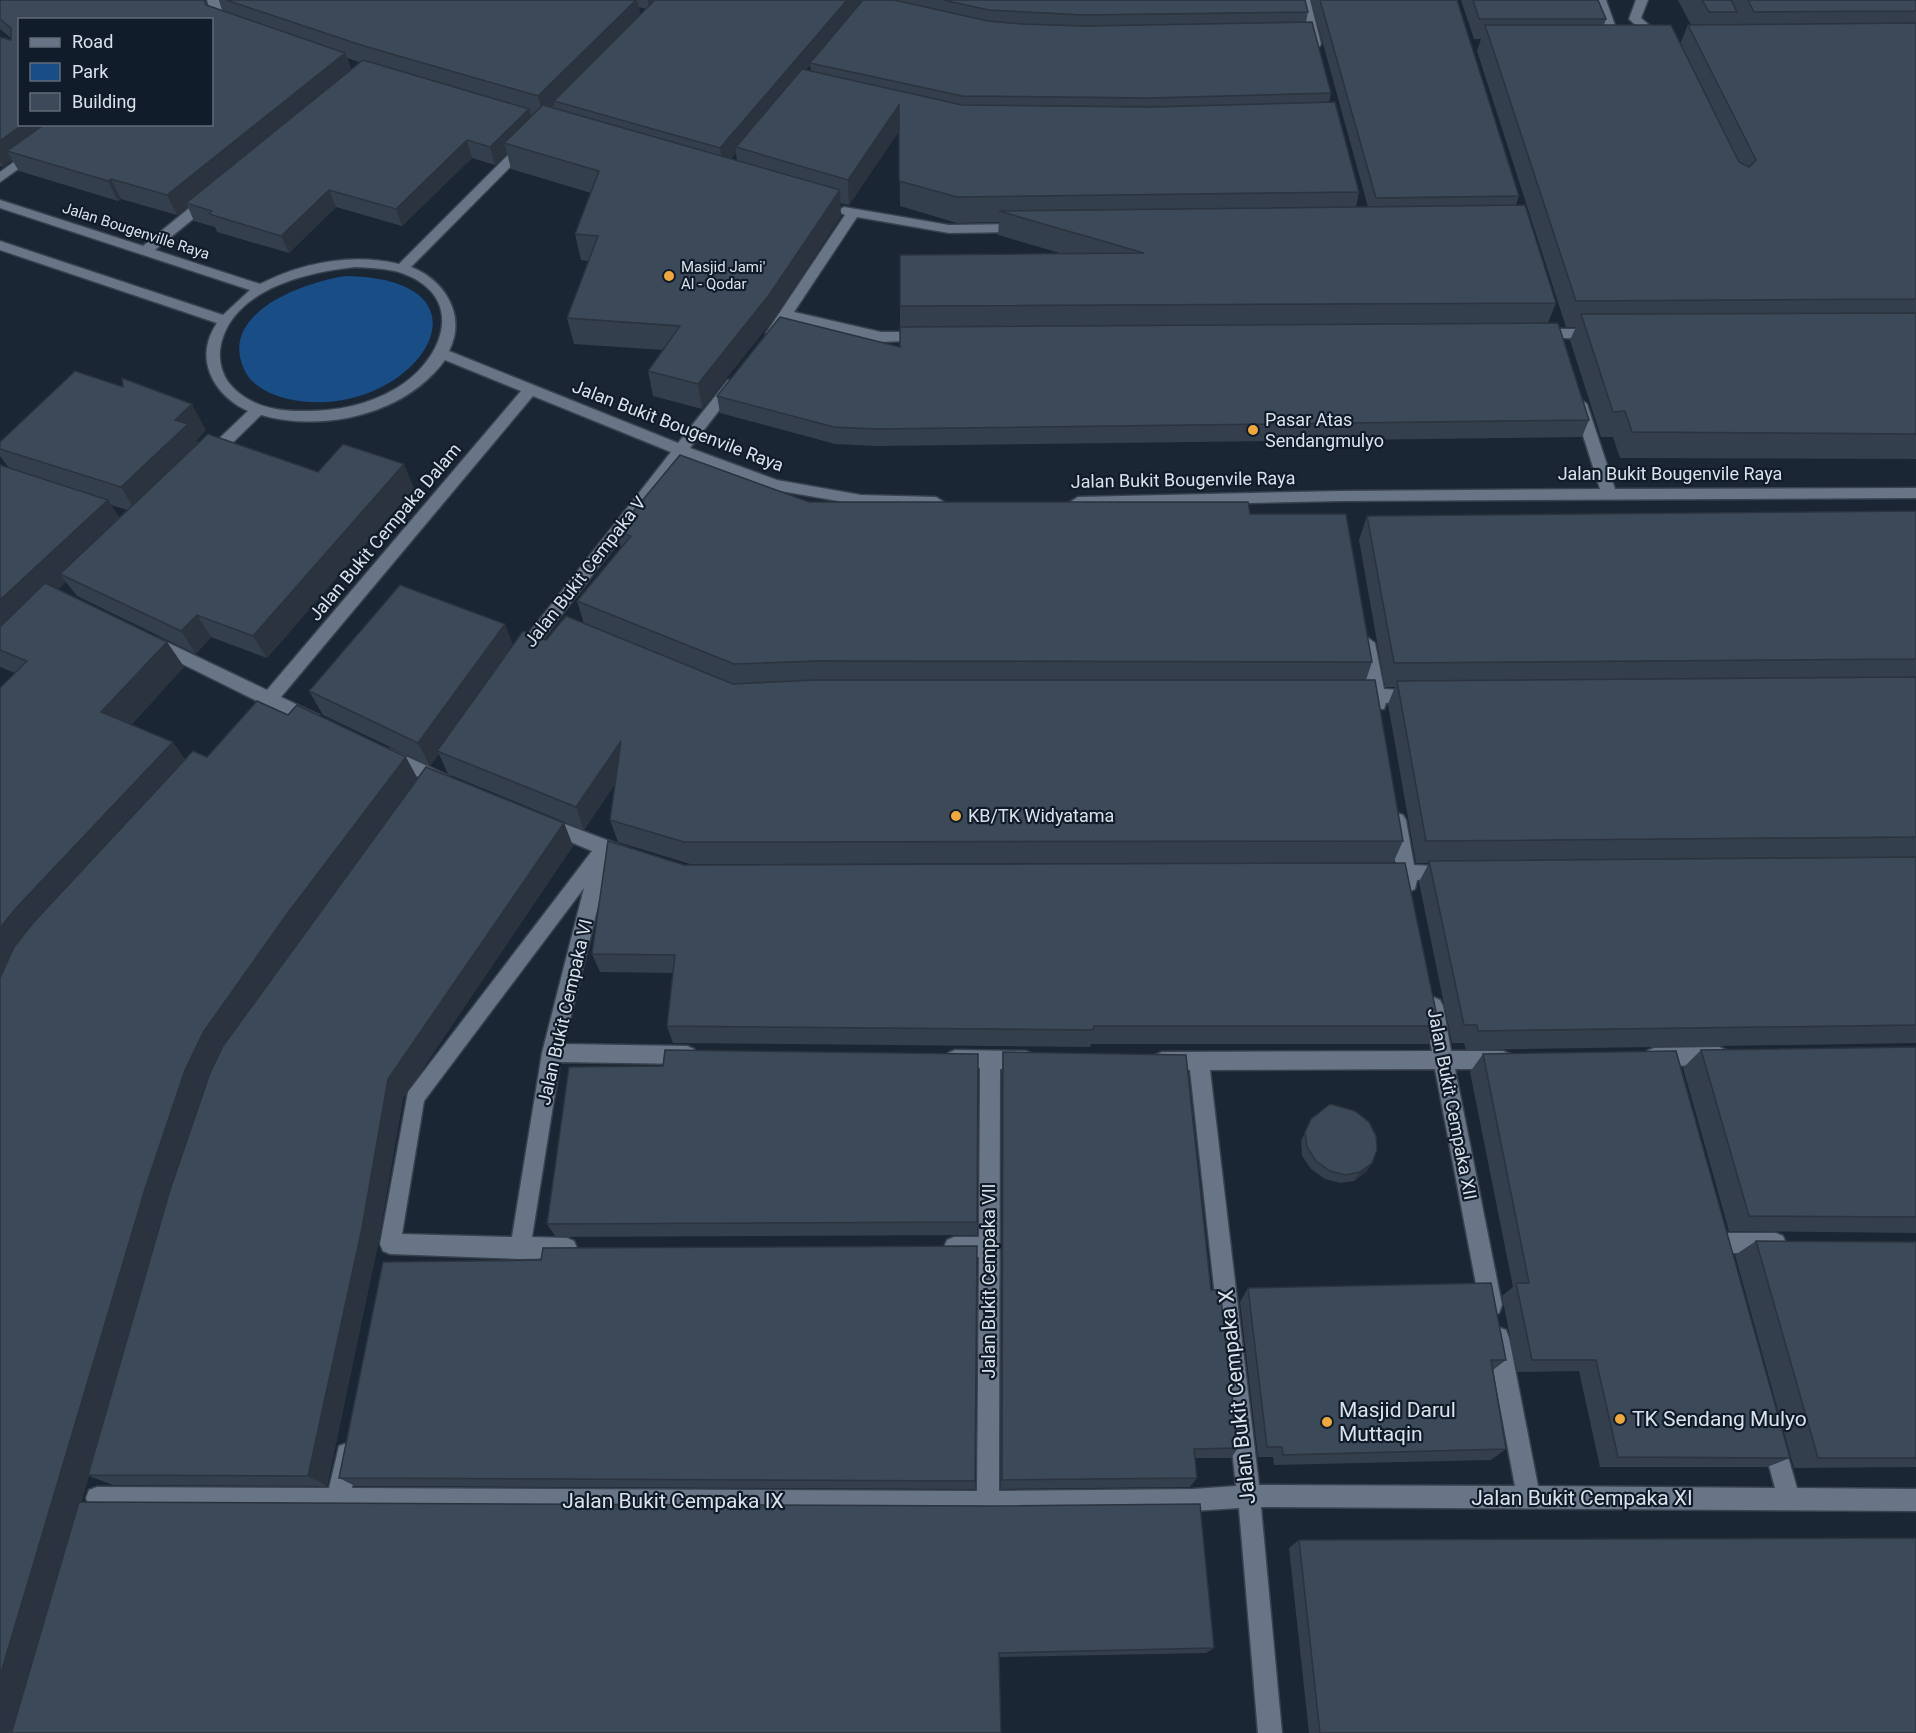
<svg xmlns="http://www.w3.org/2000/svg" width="1916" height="1733" viewBox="0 0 1916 1733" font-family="Roboto,sans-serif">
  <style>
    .green { fill: #184d85 }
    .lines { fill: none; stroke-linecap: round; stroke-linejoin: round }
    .minor-casing { stroke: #38414e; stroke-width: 3 }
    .minor { fill: #677586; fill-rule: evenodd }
    .wall { fill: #343f4d; fill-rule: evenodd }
    .shaded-wall { fill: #2a333e }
    .building { fill: #3c4959; stroke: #2a333e; stroke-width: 1.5 }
    .poi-dot { fill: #eea83c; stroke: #111c2a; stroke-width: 2 }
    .labels { text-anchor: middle; stroke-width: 4.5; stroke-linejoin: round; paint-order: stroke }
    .far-street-label { font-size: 15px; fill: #d9e1eb; stroke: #111c2a }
    .far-poi-label { font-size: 15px; fill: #d9e1eb; stroke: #111c2a; text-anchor: start }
    .poi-label { font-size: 18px; fill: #d9e1eb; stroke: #111c2a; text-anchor: start }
    .street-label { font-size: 18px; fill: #d9e1eb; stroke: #111c2a }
    .near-street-label { font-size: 21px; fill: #d9e1eb; stroke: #111c2a }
    .near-poi-label { font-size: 21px; fill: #d9e1eb; stroke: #111c2a; text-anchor: start }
  </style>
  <rect width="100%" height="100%" fill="#1a2634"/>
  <path class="green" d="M346,276C512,279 410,426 288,399C271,395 251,386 244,369C218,312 305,282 346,276Z"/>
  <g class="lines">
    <g class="minor-casing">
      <path id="minor" d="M207,0H219L225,21L223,23L213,21Z
        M1298,0H1310L1321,44L1319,47L1309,44Z
        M1594,0H1606L1622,45L1620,48L1610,45Z
        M1636,0H1648L1641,18L1664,38V44H1656L1629,19Z
        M66,124H81L0,182V172Z
        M525,141L531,145L529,148L411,267C445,280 467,316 449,351L678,443L728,380H738L740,383L738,386L690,448L777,480L861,495L936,497L944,502L941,506L861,505L775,490L684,457L527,659H515L513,655L515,651L671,452L533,396L281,697L319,715L321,720L319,725H307L272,707L262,714L256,712L254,707L257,701L146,646L144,642L146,638H158L267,690L521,391L445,360C406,414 324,433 261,415L215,460H205L203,456L205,452L248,411C213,395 193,358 217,323L0,250V241L223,315L250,290L0,208V200L143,246L204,196H214V202L155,250L260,284C303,262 353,253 399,264L521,142ZM355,267C373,268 392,268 409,276C468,303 439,364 395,389C366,406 332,412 299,411C273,411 246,404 229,383C221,372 218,358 221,344C234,289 307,272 355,267Z
        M844,207L949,225L1021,224L1028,228L1021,232L949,233L857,217L794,312L881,332H924L931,337L929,340L881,342L789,320L776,339H766V333L845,215L837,211Z
        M1537,329H1596L1603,334L1596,339L1532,337L1530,334Z
        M1580,399L1587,404L1615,489L1916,488V498L1341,501L1078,507L1070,502L1078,497L1341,491L1600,489L1573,404Z
        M1367,637L1375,643L1384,689L1419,691L1421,696L1419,701L1386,703L1384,709H1372L1369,703L1348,701L1346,696L1348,691L1367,689L1359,643Z
        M390,749L449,776L452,781L449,786H437L384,761L381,756L384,751Z
        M1397,813L1403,815L1406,820L1414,865L1452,867L1455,872L1452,877L1417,880L1415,889L1409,892L1403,889L1399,880L1378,878L1375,873L1378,868L1396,865L1388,820L1391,815Z
        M546,817L636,851L639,856L636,861L630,864L610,857L564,1044L687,1046L694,1049L697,1055L694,1061L687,1064L560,1062L532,1237L567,1238L574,1241L577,1248L574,1255L567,1258L520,1259L390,1254L383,1251L380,1244L408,1092L592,851L540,829L537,824L540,819ZM584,888L542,1053L512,1237L402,1234L424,1101Z
        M1433,997L1440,1000L1443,1006L1451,1051H1503L1510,1054L1513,1060L1510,1066L1503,1069H1455L1502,1305L1499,1313L1491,1316L1483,1313L1480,1305L1435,1069L1210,1070L1259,1485L1515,1486L1487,1338L1490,1330L1498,1327L1506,1330L1509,1338L1538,1486L1775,1488L1762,1440L1765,1432L1773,1429L1781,1432L1797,1488L1916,1489V1511L1261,1507L1282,1733H1258L1239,1508L1193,1511L988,1513L97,1509L89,1506L86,1498L89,1490L97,1487L329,1488L339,1446L347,1443L355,1446L358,1454L352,1488L977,1491L979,1257H954L947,1254L944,1247L947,1240L954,1237H979L980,1068L948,1065L945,1059L948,1053L955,1050L1026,1051L1033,1054L1036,1060L1033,1066L1026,1069H1000L999,1491L1193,1489L1236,1486L1190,1070H1162L1155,1067L1152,1061L1155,1055L1162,1052L1432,1051L1423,1006L1426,1000Z
        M1719,1047L1726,1050L1729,1056L1726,1062L1719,1065L1654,1066L1647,1063L1644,1057L1647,1051L1654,1048Z
        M1718,1233H1776L1783,1236L1786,1243L1783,1250L1776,1253H1718L1711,1250L1708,1243L1711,1236Z"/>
    </g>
    <use href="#minor" class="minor"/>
  </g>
  <path class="wall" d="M0,0H205L207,5L223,11L219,0H1305L1308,12L1306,22L1331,93L1329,102L1359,192L1356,207H1368L1311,0H1457L1519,196L1516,205L1556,303L1548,323L1589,420L1582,437L877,446L835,444L720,413L717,396L900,347V306L1063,254L998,235L999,222L957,223L900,206L899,131L849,205L840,203L841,216L772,321L702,409L653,396L648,371L663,350L574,344L567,318L589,261L581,260L575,234L591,193L511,169L507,153L495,165L472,158L402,226L336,207L289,253L217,232L215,227L194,221L188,207L177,215L121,199L118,201L19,171L12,160L3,167L0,166V37L11,40V38L0,29ZM639,7L646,9L640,15ZM20,20L212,124H20ZM347,58L359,62H360L351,69ZM810,65L811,71L806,70ZM736,153L737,161L731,159Z
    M1461,0H1598L1606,19L1604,25L1680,44L1688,25H1691L1678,0H1916V459L1620,458L1613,437H1601L1570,340L1576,327H1566L1477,51L1481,39H1474Z
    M206,430L197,440L198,443L318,472L414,488L267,658L211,637L196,654L77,596L66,582L58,589L167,642L184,667L131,725L185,759L207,757L417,778L564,823L573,846L403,1098L378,1244L327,1486L113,1485L89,1476L81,1502L1214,1648L1206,1653L999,1657L0,1733L15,673L0,667V465L9,468L0,456V442ZM111,505L127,510L119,518Z
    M809,502L1250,514L1372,662L1366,680L1403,841L1393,863L690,864L618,842L610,820L615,784L584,830L448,774L439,754L430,766L323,715L309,691L505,624L513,646L546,640L584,624L577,601L621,548L617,531Z
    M1916,511V1043L1466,1050L1464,1043H1452L1419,882L1429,863H1416L1388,704L1395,687H1385L1359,540L1367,516Z
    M684,865L1439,1026L1428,1044H1091L1090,1047L673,1043L667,1026L673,973L600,972L592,954Z
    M1916,1047V1233L1729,1231L1683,1068L1701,1050Z
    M1003,1052L1211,1290L1238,1448L1231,1458H1195L1197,1478L1190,1487L1001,1489L1002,1069Z
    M1483,1054L1790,1458L1767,1467H1600L1579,1371L1517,1372L1502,1296L1513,1287L1470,1072Z
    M1311,1119L1372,1163L1366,1172L1354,1181L1340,1183L1325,1179L1311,1169L1302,1156L1301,1141Z
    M977,1222V1235L556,1237L547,1224Z
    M1756,1241L1916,1242V1467L1794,1468L1735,1255Z
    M1248,1288L1506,1360L1493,1370L1506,1449L1491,1460L1274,1465L1273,1457H1258L1240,1302Z
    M339,1478L975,1481V1489L355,1486Z
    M1299,1540L1916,1733H1309L1289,1548Z"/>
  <path class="shaded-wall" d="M636,0H637L641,19L554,101L555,104L543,116L538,96Z
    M648,0H659L649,10Z
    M847,0H865L810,63V65L740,149L736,147V153L723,168L720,148Z
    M345,53L352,73L186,203L188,207L177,215L167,195Z
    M899,105L900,130L849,205L848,180Z
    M529,109L534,126L504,143L507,153L495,165L490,147Z
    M23,124H61L7,151L12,160L3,167L0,161V141Z
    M467,140L472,158L402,226L396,209Z
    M111,179L121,199L118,201L108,181Z
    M329,190L336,207L289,253L281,236Z
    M840,190L841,216L772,321L702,409L698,384Z
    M192,404L206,430L197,440L203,451L137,513L121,487L175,420Z
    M404,464L414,488L267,658L253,636Z
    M108,500L125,526L60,574L66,582L0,645V600Z
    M197,615L211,637L196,654L181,631Z
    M505,624L514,648L437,751L439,754L430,766L418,743Z
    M167,642L184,667L120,736L101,712Z
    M621,741L628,764L584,830L576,807Z
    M173,742L190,766L0,998V928L16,908Z
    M406,757L419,781L167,1205L15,1733H0V1676L145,1189L185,1070L204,1031L287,914Z
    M564,823L573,846L403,1098L378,1244L327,1486L308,1476L388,1079Z
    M1372,1163L1366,1172L1354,1181L1360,1172Z"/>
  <path class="building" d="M0,0H204L206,5L345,53L167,195L111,179L108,181L7,151L45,124H212V20H20V124H23L0,141V37L11,40V28L0,19Z
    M226,0H636L538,96L364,46Z
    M655,0H847L720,148L554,101Z
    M863,0H894L988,21L1022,24L1085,26L1312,22L1331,93L1150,98L962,96L810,63Z
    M943,0H1305L1308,12L1084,15L989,10Z
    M1320,0H1457L1519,196L1376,198Z
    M1473,0H1598L1606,19H1479Z
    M1702,0H1731L1737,12H1709Z
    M1748,0H1916V11L1754,12Z
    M1916,23V299L1576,301L1485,25H1671L1739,162L1749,167L1756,160L1688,25Z
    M363,60L529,109L490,147L467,140L396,209L329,190L281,236L209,214L212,211L186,203Z
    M802,69L962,105L1151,107L1335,102L1359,192L957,197L899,181V105L848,180L736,147Z
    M543,105L840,190L769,295L698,384L648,371L680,326L567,318L598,236L575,234L599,171L504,143Z
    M1525,205L1556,303L900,306V255L1144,253L999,211Z
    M1916,313V434L1632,432L1625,411L1613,412L1581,314Z
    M780,317L900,347V327L1558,323L1589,420L876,429L834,427L717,396Z
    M75,371L123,387L122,378L192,404L175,420L188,424L121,487L0,449V442Z
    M208,434L318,472L343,444L404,464L253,636L197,615L181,631L60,574Z
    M680,455L809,502H1248L1250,514H1346L1372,662L815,661L734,664L577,601L631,536L617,531Z
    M0,465L108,500L0,600Z
    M1916,511V659L1394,663L1367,516Z
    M45,583L167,642L101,712L173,742L16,908L0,928V688L27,661L0,650V627Z
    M400,585L505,624L418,743L309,691Z
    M566,616L733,684L815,680H1375L1403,841L684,842L610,820L621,741L576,807L437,751L523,631L546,640Z
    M1916,677V837L1426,841L1397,681Z
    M257,701L288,715L297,705L406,757L287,914L204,1031L185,1070L145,1189L0,1676V978L14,947L33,923L193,751L207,757Z
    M426,767L564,823L388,1079L362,1228L308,1476L88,1475L170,1190L210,1073L223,1046Z
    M608,841L684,865L1405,863L1439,1026H1094L1093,1030L667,1026L675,955L592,954Z
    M1916,857V1025L1478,1031L1477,1025H1464L1429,861Z
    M1916,1047V1217L1749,1216L1701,1050Z
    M665,1050L978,1054L977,1222L547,1224L569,1067L663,1066Z
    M1676,1051L1790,1458L1618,1457L1596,1360H1532L1516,1283H1529L1483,1054Z
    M1003,1052L1186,1055L1211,1290H1220L1238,1448L1194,1449L1197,1478L1002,1480Z
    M1330,1104L1355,1111L1369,1122L1376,1136L1377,1150L1372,1163L1360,1172L1345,1175L1330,1171L1316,1161L1307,1147L1305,1132L1311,1119Z
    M1756,1241L1916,1242V1458H1818Z
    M977,1246L975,1481L339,1478L383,1262L541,1260L543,1248Z
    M1491,1283L1506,1360H1491L1506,1449L1283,1455L1282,1447H1267L1248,1288Z
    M79,1502L989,1506L1200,1504L1214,1648L999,1653L1001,1733H0V1732L12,1731Z
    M1916,1538V1733H1320L1299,1540Z"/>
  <g class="poi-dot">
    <circle cx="669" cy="276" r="6"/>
    <circle cx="1253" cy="430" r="6"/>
    <circle cx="956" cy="816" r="6"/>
    <circle cx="1620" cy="1419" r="6"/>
    <circle cx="1327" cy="1422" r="6"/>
  </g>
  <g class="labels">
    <g class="far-street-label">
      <text transform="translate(136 231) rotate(18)" y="5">Jalan Bougenville Raya</text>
    </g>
    <g class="far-poi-label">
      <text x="681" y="272">Masjid Jami'<tspan x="681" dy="17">Al - Qodar</tspan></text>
    </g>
    <g class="poi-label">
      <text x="1265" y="426">Pasar Atas<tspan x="1265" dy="21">Sendangmulyo</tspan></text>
      <text x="968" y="822">KB/TK Widyatama</text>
    </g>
    <g class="street-label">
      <text transform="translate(678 426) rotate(21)" y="6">Jalan Bukit Bougenvile Raya</text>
      <text x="1670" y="480">Jalan Bukit Bougenvile Raya</text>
      <text transform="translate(1183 480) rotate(-1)" y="6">Jalan Bukit Bougenvile Raya</text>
      <text transform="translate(385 532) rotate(-50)" y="6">Jalan Bukit Cempaka Dalam</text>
      <text transform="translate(585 572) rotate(-52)" y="6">Jalan Bukit Cempaka V</text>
      <text transform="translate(565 1012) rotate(-77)" y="6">Jalan Bukit Cempaka VI</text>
      <text transform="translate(1452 1104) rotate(79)" y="6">Jalan Bukit Cempaka XII</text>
      <text transform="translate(989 1281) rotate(-90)" y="6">Jalan Bukit Cempaka VII</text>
    </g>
    <g class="near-street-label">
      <text transform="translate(1237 1397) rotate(-96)" y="7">Jalan Bukit Cempaka X</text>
      <text x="1582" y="1505">Jalan Bukit Cempaka XI</text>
      <text x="673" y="1508">Jalan Bukit Cempaka IX</text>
    </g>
    <g class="near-poi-label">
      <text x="1339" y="1417">Masjid Darul<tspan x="1339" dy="24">Muttaqin</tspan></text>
      <text x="1632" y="1426">TK Sendang Mulyo</text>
    </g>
  </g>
  <rect x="18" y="18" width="195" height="108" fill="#111c2a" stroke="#616b77" stroke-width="1.5"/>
  <rect x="30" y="38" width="30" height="9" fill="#677586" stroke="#616b77" stroke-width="1.5"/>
  <text x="72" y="48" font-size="18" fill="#d9e1eb">Road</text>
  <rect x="30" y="63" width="30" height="18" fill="#184d85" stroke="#616b77" stroke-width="1.5"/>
  <text x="72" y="78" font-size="18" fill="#d9e1eb">Park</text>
  <rect x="30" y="93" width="30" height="18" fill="#3c4959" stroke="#616b77" stroke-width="1.5"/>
  <text x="72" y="108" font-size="18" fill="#d9e1eb">Building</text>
</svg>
